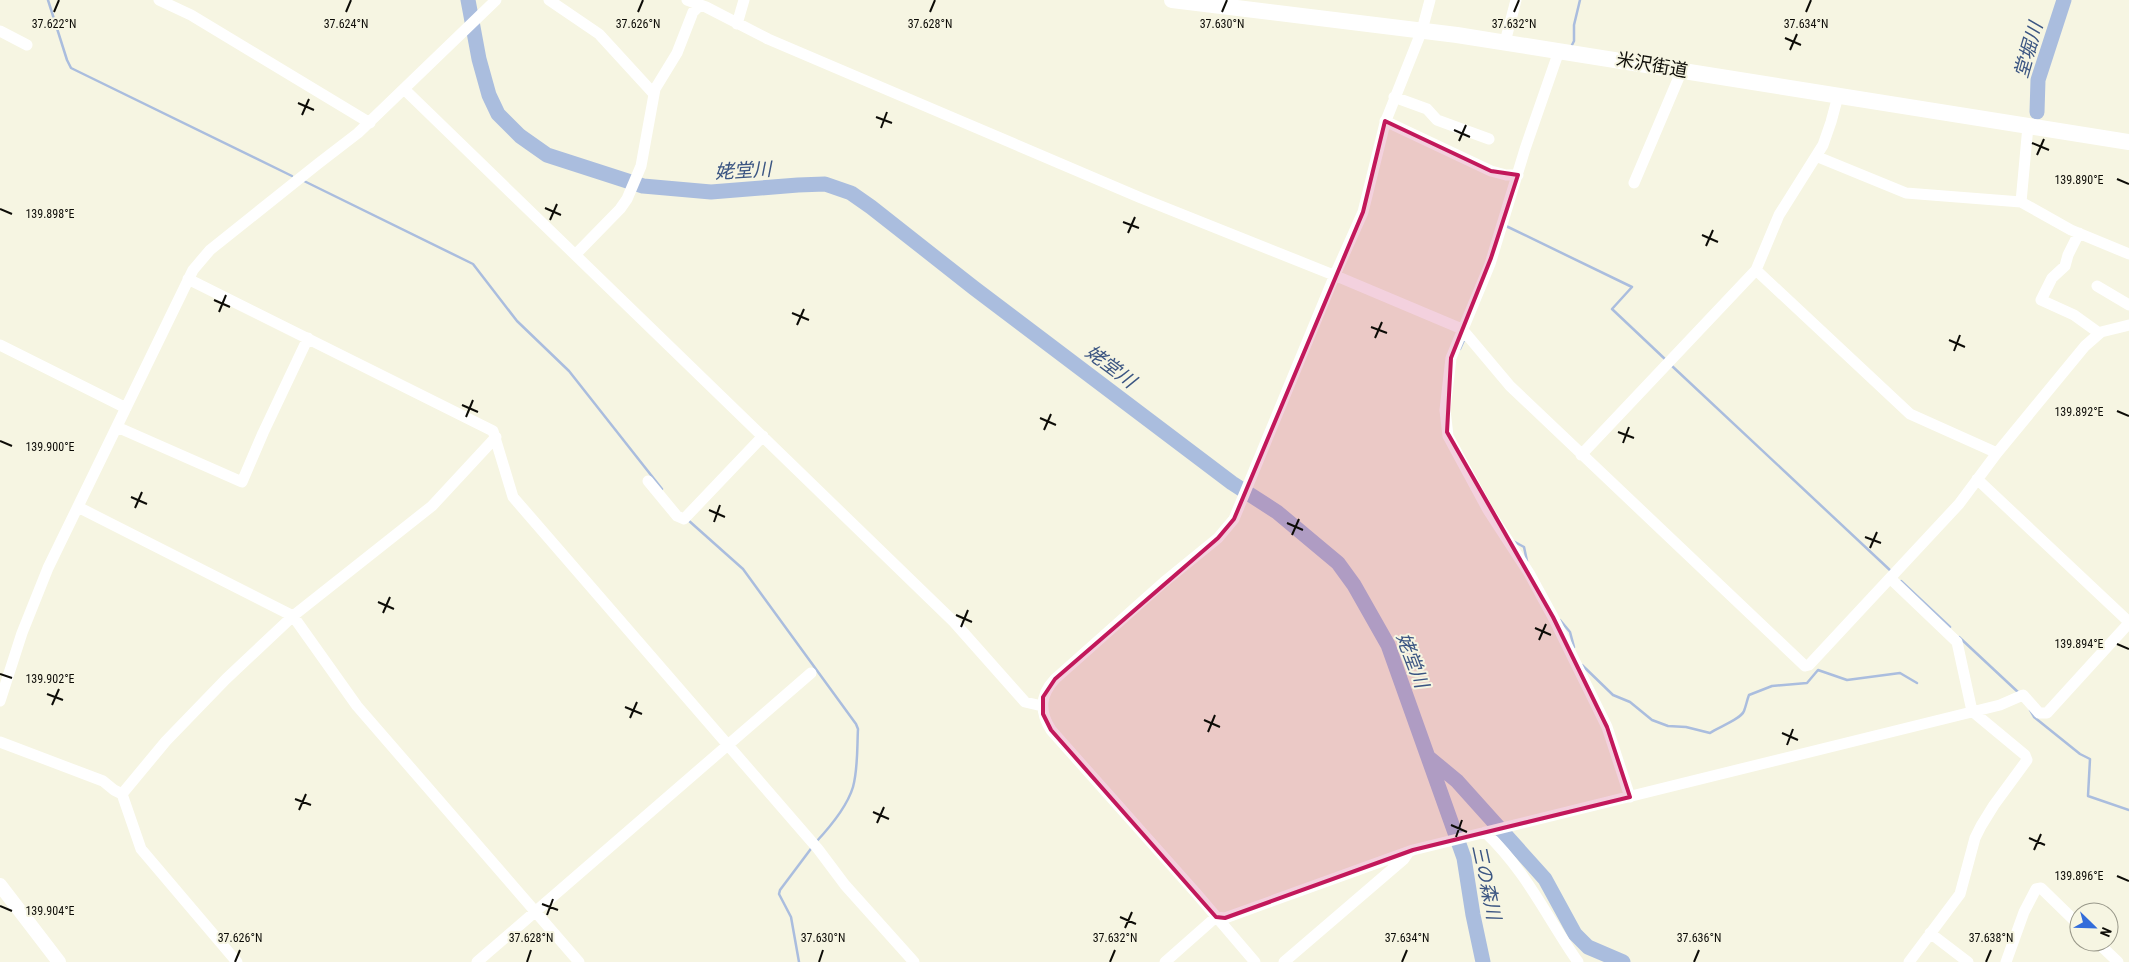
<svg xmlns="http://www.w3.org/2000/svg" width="2129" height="962" viewBox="0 0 2129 962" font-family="'Roboto Condensed','Noto Sans JP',sans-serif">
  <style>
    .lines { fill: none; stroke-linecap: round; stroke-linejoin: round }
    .stream { stroke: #aabdde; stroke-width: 2.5 }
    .river { stroke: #aabdde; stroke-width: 15 }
    .minor { stroke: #fff; stroke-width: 11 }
    .major { stroke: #fff; stroke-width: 14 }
    .highway { stroke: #fff; stroke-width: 16 }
    .marked { fill: #c2185b; fill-opacity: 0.2; stroke: #c2185b; stroke-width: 4; stroke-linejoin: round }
    .ticks { fill: none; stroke: #0d0c07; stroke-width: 2 }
    .labels { text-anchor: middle; stroke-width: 4; stroke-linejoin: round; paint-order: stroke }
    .street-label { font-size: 18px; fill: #0d0c07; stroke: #f6f5e2 }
    .water-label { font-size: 19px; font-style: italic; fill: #3b5582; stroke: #f6f5e2 }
    .ticks-label { font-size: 12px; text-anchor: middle; fill: #0d0c07; stroke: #f6f5e2; stroke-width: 4; stroke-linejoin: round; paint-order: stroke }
  </style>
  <rect width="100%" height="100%" fill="#f6f5e2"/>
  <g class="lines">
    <path class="stream" d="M48,0L67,60L71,68L292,176
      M1571,47L1574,41V25L1580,0
      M304,181L473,264L517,321L569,371L662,489
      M1506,226L1632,287L1612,309L1666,360
      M1460,349L1465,338
      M1672,366L1892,572
      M688,520L743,569L856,724L858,729C857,748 858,769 853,787C847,807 830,827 816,842
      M1513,541L1524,547L1527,561
      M1901,581L1950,627
      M1560,620L1570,632L1574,647
      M1959,637L2019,693
      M1582,665L1613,695L1630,702L1652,720L1668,726L1686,727L1710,733C1719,727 1741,719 1744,711C1746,706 1747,700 1749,695L1772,686L1807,683L1818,670L1847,680L1900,673L1917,683
      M2030,710L2034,717L2080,754L2090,759L2088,796L2129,810
      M799,962L791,917L779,894L780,890L813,846"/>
    <path class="river" d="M468,0L479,59L489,95L498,114L520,136L547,155L643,186L711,192L798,185L825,184L851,193L871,207L974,288L1232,483L1277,512L1338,563L1354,585L1388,645L1464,858L1473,915L1483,962
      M2037,112L2038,80L2064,0
      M1428,757L1457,781L1545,879L1575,934L1588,947L1623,962"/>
    <path class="minor" d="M159,0L191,15L370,123
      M549,0L599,34L654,94
      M687,0L706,7L768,39L944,114L1141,198L1341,278L1462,329L1510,386L1805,666L1809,665L1959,504L1997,453L2085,346L2101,332L2129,325
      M737,24L744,0
      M0,31L27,45
      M1505,42L1516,0
      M1559,51L1525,149L1490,264L1451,358L1445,410L1448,436L1488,510L1529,573L1553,617L1607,727L1630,797
      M404,89L954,622L1025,702L1042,706
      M1394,97L1427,109L1437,120L1489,139
      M1385,121L1491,171L1506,175H1518
      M1818,157L1906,193L2021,202L2071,230L2129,254
      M1634,183L1682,70
      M2021,202L2028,126
      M2079,233L2068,255L2065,266L2052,278L2041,300L2074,315L2099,333
      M576,254L620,209L627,199L641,166L655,89L677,53L693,12L700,5
      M1756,270L1910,414L1997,453
      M188,279L493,431L513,497L818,849L845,885L914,962
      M2097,286L2129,305
      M0,345L126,408
      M117,427L242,482L263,433L308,338
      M1581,455L1756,270L1779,215L1823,145L1831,122L1838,96
      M1977,479L2129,622
      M648,481L677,516L684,519L763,436
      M78,507L293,616L357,706L579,962
      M1891,579L1957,642L1972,711L2025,755L2027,760L1994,805L1981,826L1975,838L1960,894L1909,962
      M0,701L22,633L48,568L193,270L210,250L319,163L358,133L496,0
      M0,742L103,781L114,790L122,794L141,849L237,962
      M122,794L166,741L226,679L293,616L432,506L496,437
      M1485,832C1527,872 1546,916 1578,962
      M1930,933L1968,962
      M2097,942L2118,962
      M477,962L811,673
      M1165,962L1216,917L1225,918L1413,850L2000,705L2023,695L2039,713H2047L2129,623
      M1255,962L1196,893L1051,730C1039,711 1040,695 1055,679L1164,582L1218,538L1234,519L1334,277L1363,212L1385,123L1422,30L1430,0
      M1284,962L1404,859L1408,853
      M2006,962L2024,912L2036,889L2041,888L2079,925"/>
    <path class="major" d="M0,885L59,962"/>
    <path class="highway" d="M1172,0L1457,35L2129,142"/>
  </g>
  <path class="marked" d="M1385,121L1491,171L1518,175L1491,258L1451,358L1447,432L1553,617L1607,727L1630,797L1413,850L1225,918L1216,917L1051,730L1043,714V697L1055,679L1218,538L1234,519L1363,212Z"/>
  <path class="ticks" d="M54,12L59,0M346,12L351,0M638,12L643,0M930,12L935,0M1222,12L1227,0M1514,12L1519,0M1806,12L1811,0M1785,38L1801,45M1790,50L1797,34M298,103L314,110M302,115L309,99M876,117L892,123M881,128L887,112M1454,130L1470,137M1459,141L1466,125M2032,143L2049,150M2037,155L2044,139M2117,179L2129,184M545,208L561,215M0,209L12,214M550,220L557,204M1123,222L1139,228M1128,233L1135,217M1702,235L1718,242M1706,246L1713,230M214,300L230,307M219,312L226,295M792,313L809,320M797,325L804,309M1371,327L1387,333M1375,338L1382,322M1949,340L1965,347M1954,351L1960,335M462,405L478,412M2117,411L2129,416M466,417L473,400M1040,418L1056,425M1044,430L1051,414M1618,432L1634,438M0,441L12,446M1623,443L1629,427M131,497L147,504M135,508L142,492M709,510L725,517M714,522L720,505M1287,523L1303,530M1292,535L1299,519M1865,537L1881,543M1870,548L1877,532M378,602L394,609M383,613L390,597M956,615L972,622M961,627L968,610M1535,628L1551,635M1539,640L1546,624M2117,644L2129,649M0,674L12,678M47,694L63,700M52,705L59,689M625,707L642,714M630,718L637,702M1204,720L1220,727M1208,732L1215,715M1782,733L1798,740M1787,745L1793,729M295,799L311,805M299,810L306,794M873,812L889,819M877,823L884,807M1451,825L1467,832M1456,837L1462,820M2029,838L2045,845M2034,850L2041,834M2117,876L2129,881M542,904L558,910M0,906L12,911M547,915L553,899M1120,917L1136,924M1125,928L1132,912M235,962L240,950M527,962L531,950M819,962L823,950M1110,962L1115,950M1402,962L1407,950M1694,962L1699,950M1986,962L1991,950"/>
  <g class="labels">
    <g class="street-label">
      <text transform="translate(1652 65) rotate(10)" y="6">米沢街道</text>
    </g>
    <g class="water-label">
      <text transform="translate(2028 50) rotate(-74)" y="7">堂堀川</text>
      <text transform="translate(743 170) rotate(-3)" y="7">姥堂川</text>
      <text transform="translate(1111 366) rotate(37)" y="7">姥堂川</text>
      <text transform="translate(1413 660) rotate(69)" y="7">姥堂川</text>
      <text transform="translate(1487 882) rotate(78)" y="7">三の森川</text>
    </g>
  </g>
  <g class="ticks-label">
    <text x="54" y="28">37.622°N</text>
    <text x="346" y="28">37.624°N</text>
    <text x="638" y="28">37.626°N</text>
    <text x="930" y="28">37.628°N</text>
    <text x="1222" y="28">37.630°N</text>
    <text x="1514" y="28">37.632°N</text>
    <text x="1806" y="28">37.634°N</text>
    <text x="2079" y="184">139.890°E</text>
    <text x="50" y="218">139.898°E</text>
    <text x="2079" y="416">139.892°E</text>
    <text x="50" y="451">139.900°E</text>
    <text x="2079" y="648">139.894°E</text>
    <text x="50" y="683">139.902°E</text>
    <text x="2079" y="880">139.896°E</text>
    <text x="50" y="915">139.904°E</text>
    <text x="240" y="942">37.626°N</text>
    <text x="531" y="942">37.628°N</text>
    <text x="823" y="942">37.630°N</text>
    <text x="1115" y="942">37.632°N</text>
    <text x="1407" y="942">37.634°N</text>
    <text x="1699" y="942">37.636°N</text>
    <text x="1991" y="942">37.638°N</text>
  </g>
  <g transform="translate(2094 927) rotate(113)"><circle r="24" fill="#f6f5e2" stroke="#99988a"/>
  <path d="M0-4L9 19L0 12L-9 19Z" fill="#326cda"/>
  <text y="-8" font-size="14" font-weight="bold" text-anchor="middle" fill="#0d0c07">N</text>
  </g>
</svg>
